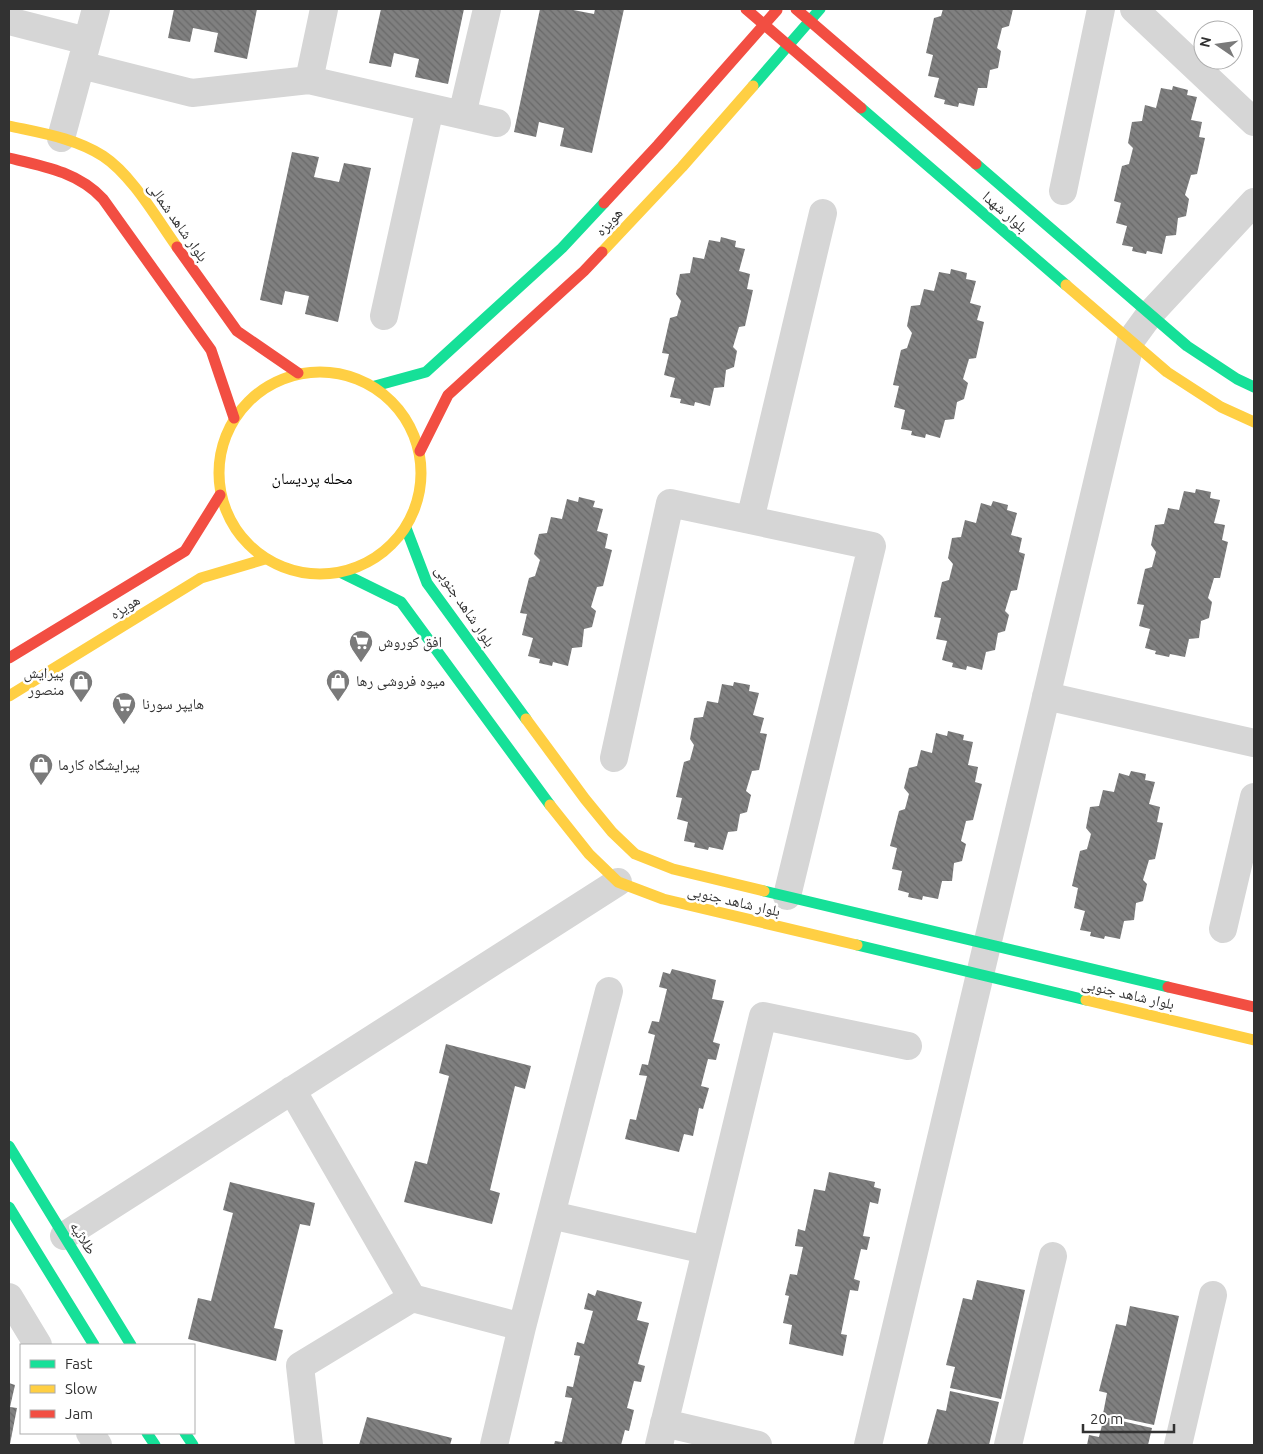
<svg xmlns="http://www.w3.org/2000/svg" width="1263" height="1454" viewBox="0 0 1263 1454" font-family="Ubuntu,'Noto Naskh Arabic',sans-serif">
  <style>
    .building { fill: url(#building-back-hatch) }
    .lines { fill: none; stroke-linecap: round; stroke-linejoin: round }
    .street { stroke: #d6d6d6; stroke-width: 28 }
    .fast { stroke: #16e098; stroke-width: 11 }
    .slow { stroke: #ffcf43; stroke-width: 11 }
    .jam { stroke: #f24e42; stroke-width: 11 }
    .labels { text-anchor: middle; stroke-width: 5; stroke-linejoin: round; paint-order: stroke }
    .street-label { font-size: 15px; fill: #323232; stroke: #fff }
    .poi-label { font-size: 15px; fill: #323232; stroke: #fff; text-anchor: start }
    .neighbourhood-label { font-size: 16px; fill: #000; stroke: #fff }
  </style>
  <defs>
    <pattern id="building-back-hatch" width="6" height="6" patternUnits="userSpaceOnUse" patternTransform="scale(1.25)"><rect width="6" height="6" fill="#808080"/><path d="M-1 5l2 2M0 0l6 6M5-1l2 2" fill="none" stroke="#696969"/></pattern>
  </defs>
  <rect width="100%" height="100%" fill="#fff"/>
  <path class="building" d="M174,9H257L247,59L214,52L218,33L193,28L190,42L168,38Z
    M381,9H464L448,84L415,77L419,59L394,53L391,67L369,63Z
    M540,9H568L594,14L595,9H624L592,153L560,146L564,128L539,122L536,137L514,132Z
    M943,9H1013L1009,26L1002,28L997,48L1001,51L998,68L990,70L987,88H978L974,106L959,103L958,107L944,104L945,100L934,97L939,78L928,76L933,55L926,53L934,18L941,16Z
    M1173,86L1188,90L1187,95L1197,97L1191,120L1202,122L1199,137L1205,138L1197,174L1191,175L1185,195L1189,199L1186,216L1178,218L1176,235L1166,236L1162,254L1147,251L1146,254L1132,251L1133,247L1122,245L1127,226L1116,223L1121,203L1114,201L1122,166L1129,164L1133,148L1128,143L1132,122L1142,121L1145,105L1156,108L1161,88L1172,90Z
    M292,152L319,157L314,177L339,182L344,163L371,168L338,322L305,314L309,296L285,291L282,305L260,300Z
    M721,237L736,241L735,247L745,249L739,271L750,274L747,289L753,290L745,326L739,327L733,347L737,351L734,367L726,370L724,387L714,388L710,406L695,402L694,406L680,403L681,399L670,397L675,378L664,375L669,354L662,353L670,318L677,316L681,301L676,294L680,274L690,273L693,257L704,259L709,240L720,242Z
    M951,269L967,273L966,279L976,281L970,303L981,306L977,320L984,322L976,358L969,359L963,379L968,383L964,399L957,402L954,419L945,420L940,438L926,434L925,438L911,435L912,431L901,429L905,410L894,407L899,386L893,385L901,350L907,348L912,333L907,326L911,306L920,305L924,289L934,291L939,272L950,274Z
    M1196,489L1211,492L1210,498L1220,500L1214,523L1225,525L1222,540L1228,542L1220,578H1214L1208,598L1212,602L1209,618L1201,621L1199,638L1189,639L1185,657L1170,654L1169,657L1155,654L1156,651L1145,648L1150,629L1139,626L1144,605L1137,604L1145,569L1152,567L1156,552L1151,545L1155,525L1164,524L1168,508L1179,510L1184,491L1195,493Z
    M579,497L595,501L593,507L603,509L597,531L608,534L605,548L612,550L603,586L597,587L591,607L596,611L592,627L584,629L582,647L572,648L568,666L553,662L552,666L539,663L540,659L528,656L533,638L522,635L527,614L520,613L529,578L535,576L540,560L534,554L539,534L547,533L551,517L562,519L567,499L578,502Z
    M993,501L1008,505L1007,510L1017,513L1011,535L1022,538L1019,552L1025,554L1017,590L1011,591L1005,611L1009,615L1005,631L998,633L995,650L986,652L982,670L967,666L966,670L952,667L953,663L942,660L947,641L936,639L941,618L934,617L942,582L949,580L953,564L948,558L952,538L961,537L965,520L976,523L981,503L991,506Z
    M734,682L750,685L749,691L759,693L753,715L764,718L760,733L767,734L759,770L752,771L746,791L751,795L747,812L740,814L737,831L728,832L723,850L709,847L708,850L694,847L695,843L684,841L688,822L677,819L682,798L676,797L684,762L690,760L694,745L690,739L694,718L703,717L707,701L718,703L722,684L733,686Z
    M948,731L964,735L963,740L973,742L968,765L978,767L975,782L982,784L973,820L966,821L961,841L966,844L962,861L954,863L952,881H942L938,899L923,896L922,900L908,897L909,893L898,890L902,871L892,869L897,848L890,846L899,811L905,809L909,794L904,788L909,768L917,766L921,750L932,753L936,733L947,736Z
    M1131,771L1146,774L1145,780L1155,782L1149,804L1160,807L1157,822L1163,823L1155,859L1149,860L1143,880L1147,884L1143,901L1136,903L1134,920L1124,921L1120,939L1105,936L1104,939L1090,936L1091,932L1080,930L1085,911L1074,908L1078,888L1072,886L1080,851L1087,849L1091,834L1086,828L1090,807L1099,806L1103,790L1114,792L1119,773L1129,776Z
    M672,969L716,980L712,999L724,1001L713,1042L720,1044L716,1060L708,1059L701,1086L709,1088L703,1109L699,1108L693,1136L684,1134L679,1152L625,1139L630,1119L636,1120L647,1076L639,1075L642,1064L648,1065L655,1035L648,1033L652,1021L659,1022L667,989L659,987L663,972L670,974Z
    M446,1044L531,1066L525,1089L515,1086L490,1190L500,1193L492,1224L404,1202L415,1161L427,1164L449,1076L439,1073Z
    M829,1172L875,1182L874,1187L881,1189L878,1204L870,1202L863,1236L870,1237L867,1250L861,1249L854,1279L860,1281L858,1291L850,1290L841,1334L847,1335L843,1356L789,1344L792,1325L783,1323L789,1296L785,1295L790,1274L797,1275L803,1247L795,1246L798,1229L805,1231L814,1189L825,1191Z
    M230,1182L315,1203L310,1226L300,1224L274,1328L283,1330L276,1361L188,1339L198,1298L211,1301L233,1213L223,1210Z
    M977,1280L1025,1290L1001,1399L950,1388L955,1367L946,1365L963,1298L972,1300Z
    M597,1290L642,1302L637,1320L649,1323L638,1364L645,1366L641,1382L634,1381L627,1408L634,1410L629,1431L625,1430L621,1445H554L555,1441L562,1442L572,1398L565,1397L567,1386L573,1387L580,1356L574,1355L577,1342L584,1344L593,1311L584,1309L588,1293L595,1296Z
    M1130,1306L1179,1316L1154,1425L1103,1414L1107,1393L1099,1391L1116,1324L1126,1326Z
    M9,1383L15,1385L10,1407L17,1408L10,1444Z
    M950,1391L999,1402L989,1445H927L937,1409L946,1411Z
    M367,1417L452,1438L450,1445H359Z
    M1104,1417L1152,1428L1148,1445H1087L1089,1435L1099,1437Z"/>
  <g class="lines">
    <path class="street" d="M1134,9L1254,122
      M9,21L87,41
      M81,65L192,93L309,80L497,123
      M309,80L324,9
      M462,115L487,9
      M61,138L96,9
      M1063,191L1101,9
      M384,316L430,108
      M750,520L823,213
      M1046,696L1254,743
      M614,758L670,503L872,546L787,896
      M1223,929L1254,797
      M292,1090L412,1298L300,1366L309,1445
      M551,1215L706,1250
      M64,1236L618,882
      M9,1297L38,1345
      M412,1298L522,1327
      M664,1423L758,1445
      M90,1433L98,1445
      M494,1445L522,1327L609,991
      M659,1445L763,1016L908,1046
      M868,1445L1131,340L1150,314L1254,202
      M1008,1445L1053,1256
      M1178,1445L1213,1295"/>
    <path class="fast" d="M753,86L820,9
      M861,108L1066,285
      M976,164L1187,346L1237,379L1254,387
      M375,386L426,372L562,248L604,203
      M406,528L427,583L526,719
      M342,573L401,602L550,805
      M764,891L1168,987
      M857,945L1086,1000
      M9,1146L131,1345
      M9,1207L94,1345
      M147,1433L155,1445
      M185,1433L193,1445"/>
    <path class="slow" d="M9,126C41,133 75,138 103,156C132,175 157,219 177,247
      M602,252L682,167L753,86
      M1066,285L1167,372L1221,407L1254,422
      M219 473a101 101 0 1 1 202 0a101 101 0 1 1-202 0Z
      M9,696L201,578L265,559
      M526,719L585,799L612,832L635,854L673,869L764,891
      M550,805L589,854L618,882L663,899L857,945
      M1086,1000L1254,1040"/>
    <path class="jam" d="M746,9L861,108
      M796,9L976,164
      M9,158C43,166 78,172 103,199L211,350L234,418
      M604,203L658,145L777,10
      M177,247L237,331L298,373
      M420,451L448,395L584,271L602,252
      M9,658L185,551L220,495
      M1168,987L1254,1007"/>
  </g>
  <defs>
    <g id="supermarket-pin" transform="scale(1.25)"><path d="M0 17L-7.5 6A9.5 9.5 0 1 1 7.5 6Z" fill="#7a7a7a" stroke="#fff"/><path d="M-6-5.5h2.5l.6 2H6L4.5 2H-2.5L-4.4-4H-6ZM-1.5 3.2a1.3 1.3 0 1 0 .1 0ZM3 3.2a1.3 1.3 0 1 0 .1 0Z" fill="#fff"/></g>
    <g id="shop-pin" transform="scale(1.25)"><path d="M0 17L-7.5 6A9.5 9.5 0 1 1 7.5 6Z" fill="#7a7a7a" stroke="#fff"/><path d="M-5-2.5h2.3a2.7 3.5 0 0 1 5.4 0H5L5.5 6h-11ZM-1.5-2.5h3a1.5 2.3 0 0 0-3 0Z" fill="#fff"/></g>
  </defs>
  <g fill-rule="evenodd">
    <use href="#supermarket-pin" x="361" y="642"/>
    <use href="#shop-pin" x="338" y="681"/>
    <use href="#shop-pin" x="81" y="682"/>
    <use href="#supermarket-pin" x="124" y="704"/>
    <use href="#shop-pin" x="41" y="765"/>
  </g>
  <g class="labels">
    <g class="street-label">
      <text transform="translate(1005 212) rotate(41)" y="5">بلوار شهدا</text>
      <text transform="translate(178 222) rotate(55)" y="5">بلوار شاهد شمالی</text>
      <text transform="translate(609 222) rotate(-47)" y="5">هویزه</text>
      <text transform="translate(465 606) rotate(56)" y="5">بلوار شاهد جنوبی</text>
      <text transform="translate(125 607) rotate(-32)" y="5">هویزه</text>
      <text transform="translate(734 901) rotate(13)" y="5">بلوار شاهد جنوبی</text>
      <text transform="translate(1128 994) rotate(13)" y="5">بلوار شاهد جنوبی</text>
      <text transform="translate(83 1238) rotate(58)" y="5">طلائیه</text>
    </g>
    <g class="poi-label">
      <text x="378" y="647">افق کوروش</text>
      <text x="64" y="678" text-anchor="end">پیرایش<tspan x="64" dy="17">منصور</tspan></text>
      <text x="356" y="686">میوه فروشی رها</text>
      <text x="142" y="709">هایپر سورنا</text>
      <text x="58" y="770">پیرایشگاه کارما</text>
    </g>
    <g class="neighbourhood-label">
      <text x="312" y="484">محله پردیسان</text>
    </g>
  </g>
  <rect width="1263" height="1454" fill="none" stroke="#323232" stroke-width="20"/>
  <rect x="20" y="1344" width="175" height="90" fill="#ffffff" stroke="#adadad"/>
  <rect x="30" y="1360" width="25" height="8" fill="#16e098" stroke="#adadad"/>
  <text x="65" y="1369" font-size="15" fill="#323232">Fast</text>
  <rect x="30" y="1385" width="25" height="8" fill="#ffcf43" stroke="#adadad"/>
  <text x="65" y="1394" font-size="15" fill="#323232">Slow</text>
  <rect x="30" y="1410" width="25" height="8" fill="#f24e42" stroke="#adadad"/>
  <text x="65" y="1419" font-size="15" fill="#323232">Jam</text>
  <g transform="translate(1218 45) rotate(283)"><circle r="24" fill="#ffffff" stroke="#adadad"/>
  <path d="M0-4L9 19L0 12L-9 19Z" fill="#7a7a7a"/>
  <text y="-8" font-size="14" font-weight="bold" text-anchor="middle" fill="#323232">N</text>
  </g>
  <path d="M1083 1424v8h91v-8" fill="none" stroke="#323232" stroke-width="2.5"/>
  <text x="1090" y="1424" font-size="15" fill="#323232" stroke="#ffffff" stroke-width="4" paint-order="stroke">20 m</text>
</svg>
